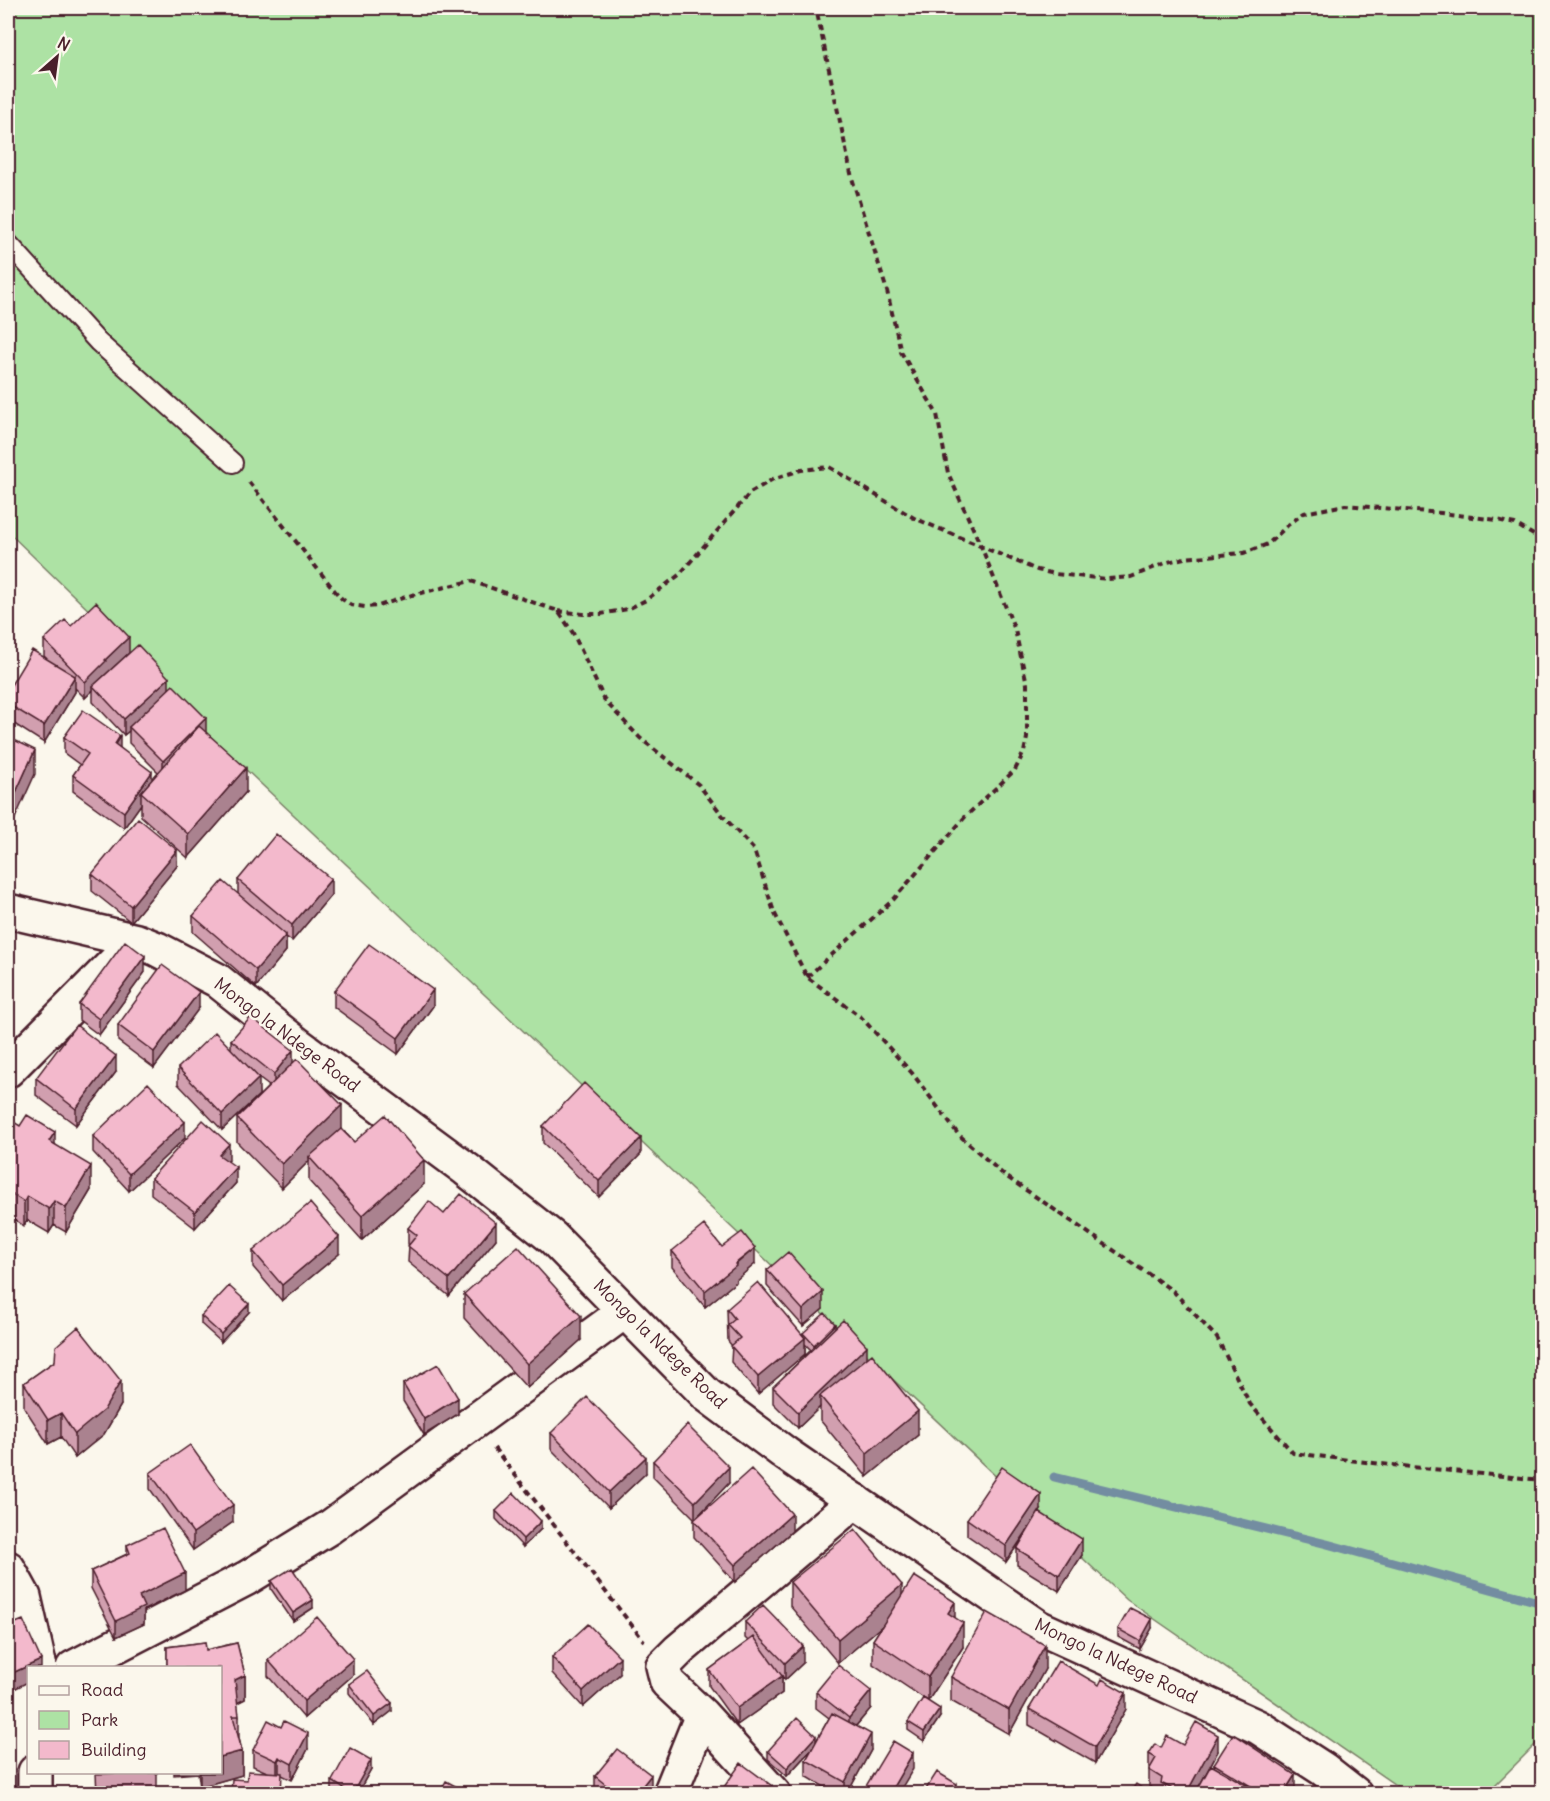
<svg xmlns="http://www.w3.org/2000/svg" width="1550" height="1801" viewBox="0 0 1550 1801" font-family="Delius,sans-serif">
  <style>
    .green { fill: #ade2a4; stroke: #7c8068; stroke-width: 1.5 }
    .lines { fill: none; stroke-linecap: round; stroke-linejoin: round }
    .stream { stroke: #738da1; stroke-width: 9 }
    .service-casing { stroke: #4a1f2b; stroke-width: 22 }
    .minor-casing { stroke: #4a1f2b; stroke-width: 38 }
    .tertiary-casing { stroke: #4a1f2b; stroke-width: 38 }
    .path { stroke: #4a1f2b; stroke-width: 4; stroke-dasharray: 6 4.5; stroke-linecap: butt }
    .service { stroke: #fbf7ec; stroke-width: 18 }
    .minor { stroke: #fbf7ec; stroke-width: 33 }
    .tertiary { stroke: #fbf7ec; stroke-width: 33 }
    .wall { fill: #d19faf; stroke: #4a1f2b; stroke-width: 1.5 }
    .shaded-wall { fill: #aa828f; stroke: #4a1f2b; stroke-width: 1.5 }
    .building { fill: #f3b9cc; stroke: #4a1f2b; stroke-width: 1.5 }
    .labels { text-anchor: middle; stroke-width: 5; stroke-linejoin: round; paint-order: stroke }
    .street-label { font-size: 18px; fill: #4a1f2b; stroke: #fbf7ec }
  </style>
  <rect width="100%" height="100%" fill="#fbf7ec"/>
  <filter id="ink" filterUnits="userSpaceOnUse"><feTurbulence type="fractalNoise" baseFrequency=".0167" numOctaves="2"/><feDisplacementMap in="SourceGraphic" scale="12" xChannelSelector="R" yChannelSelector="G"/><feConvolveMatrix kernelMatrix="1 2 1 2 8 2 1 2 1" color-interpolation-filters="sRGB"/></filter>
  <g filter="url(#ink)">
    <path class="green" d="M8,8H1542V1738L1487,1793H1407L1127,1600L173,701L103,624L8,532Z"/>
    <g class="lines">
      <path class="stream" d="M1054,1477L1327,1544L1542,1603"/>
      <g class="service-casing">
        <path id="service" d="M8,243L98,342L233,463"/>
      </g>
      <g class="minor-casing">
        <path id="minor" d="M8,1070L127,950
          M8,1568L24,1597L40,1668
          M73,1668L247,1578L330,1527L624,1312
          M35,1794V1772
          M670,1794L702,1715
          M774,1794L702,1715L667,1682L663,1666L679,1650L855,1501"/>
      </g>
      <g class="tertiary-casing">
        <path id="tertiary" d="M8,911L137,941L157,949L217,980L297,1044L466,1169L553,1238L707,1395L786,1454L1038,1627L1258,1727L1323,1769L1355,1794"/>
      </g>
      <path class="path" d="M249,482L335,591L342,599L351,605L365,607L378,606L412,595L471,581L558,611L573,633L605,701L640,738L699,785L723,816L754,850L774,912L807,977L861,1017L912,1073L958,1134L1004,1175L1173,1291L1217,1338L1250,1404L1293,1453L1382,1464L1542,1480
        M558,611L583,614H601L628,609L646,600L679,575L750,493L773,479L801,470L829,467L914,518L1037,570L1055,574L1108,579L1131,577L1168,562L1184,558L1244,553L1268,544L1288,525L1304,513L1345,505L1441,513L1497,520L1515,524L1542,540
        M807,977L894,899L965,817L1015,770L1024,752L1027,738V684L1015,630L981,546L948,473L937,414L901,352L887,291L852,178L816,8
        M494,1448L644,1641"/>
      <use href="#service" class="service"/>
      <use href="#minor" class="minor"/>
      <use href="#tertiary" class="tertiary"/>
    </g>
    <path class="wall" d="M71,626L129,653L169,688L206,733L246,792L188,858L141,816V804L124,828L73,791V775L80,765L64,753V737L120,748L152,779L158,772L129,743V731L124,735L93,702V690L85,698L75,688V692L44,743L8,720V690L46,658L44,656V640Z
      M177,866L131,922L92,891V874Z
      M238,880L331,895L292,941L286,937V951L256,987L193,932V916L238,894Z
      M145,972L99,1035L79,1020V1004Z
      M334,991L433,1006L398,1054L334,1007Z
      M199,1008L154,1068L118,1041V1025Z
      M231,1040L293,1063L342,1129L354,1142L424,1184L362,1240L309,1181V1161L282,1188L237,1142V1118L269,1086L257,1077L259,1095L222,1130L178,1084V1068L231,1050Z
      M116,1072L76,1125L36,1095V1078Z
      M8,1121L20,1126L55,1144L91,1190L66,1232L54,1225L49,1233L27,1220L24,1226L8,1215Z
      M543,1126L641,1154L599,1197L543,1143Z
      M93,1136L185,1138L129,1191L93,1152Z
      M229,1160L228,1162L236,1183L195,1228L151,1194V1178Z
      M444,1214L496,1239L449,1296L408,1262L409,1245L408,1244V1228Z
      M722,1247L755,1264L736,1280V1282L705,1307L672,1267V1251Z
      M253,1251L339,1254L282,1301L253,1267Z
      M767,1270L823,1309L803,1326L767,1286Z
      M464,1294L581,1340L527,1388L464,1318Z
      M727,1309L803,1335V1333L835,1328L867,1358L918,1435L867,1477L820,1420V1407L798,1428L773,1403V1387L811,1350L805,1344V1354L758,1394L731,1362L732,1346L728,1341Z
      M249,1312L221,1342L201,1324V1316Z
      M55,1361L121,1405L104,1434L75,1458L61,1437L48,1444L24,1407V1383Z
      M403,1384L458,1414L424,1435L403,1401Z
      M551,1433L646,1473L609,1508L551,1449Z
      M653,1461L729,1483L695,1519L653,1477Z
      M150,1473L233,1522L193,1550L150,1489Z
      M1041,1510L1039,1513L1082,1555L1059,1591L1017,1565V1549L1036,1518L1006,1562L967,1535V1519Z
      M496,1511L541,1529L523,1547L496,1519Z
      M694,1520L792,1531L735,1582L694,1537Z
      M127,1545L185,1590L144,1610V1624L116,1637L91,1588V1571L127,1554Z
      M271,1581L313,1608L293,1621L271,1589Z
      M790,1582L902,1595L955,1618L963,1647L928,1701L873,1664V1640L882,1626L838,1663L790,1606Z
      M745,1622L803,1663L785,1680L782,1676V1693L737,1725L709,1686V1670L748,1641L745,1638Z
      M1152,1628L1140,1649L1118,1637V1629Z
      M205,1642L206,1650L237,1643L245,1675V1699L237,1703L239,1716V1738L242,1751V1775L200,1787L198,1773L174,1775V1773H220V1668H167V1647Z
      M552,1657L620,1674L583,1707L552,1673Z
      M268,1660L353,1675L304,1718L268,1676Z
      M1045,1669L1009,1734L951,1701V1677Z
      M349,1684L392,1711L374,1725L349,1693Z
      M816,1692L871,1708L856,1726L871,1750L847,1794H836L806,1776V1760L812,1749L787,1776L768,1759V1751L816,1741L829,1718L816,1708Z
      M1029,1709H1126L1095,1763L1029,1725Z
      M940,1717L924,1741L908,1730V1722Z
      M1183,1745L1218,1751L1198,1789L1214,1767V1764L1295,1791L1293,1794H1161L1149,1786V1754L1161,1748Z
      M308,1749L292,1780L282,1775L247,1780L267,1772L253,1766V1750Z
      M371,1769L357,1794H338L332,1790V1781Z
      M96,1773H157V1794H97Z
      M595,1776L651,1791L649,1794H597L595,1792Z"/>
    <path class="shaded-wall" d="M129,637V653L93,686V690L85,698V682L105,660Z
      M75,676V692L44,743V726Z
      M169,678V694L129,727V731L124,735V719Z
      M206,718V735L163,777V761Z
      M120,736V753L115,744Z
      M35,750V774L8,834V810Z
      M246,768V792L188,858V834Z
      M152,772V788L141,792V804L124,828V812Z
      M177,850V866L131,922V906Z
      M331,879V895L292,941V925Z
      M286,935V951L256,987V970Z
      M145,956V972L99,1035V1019Z
      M433,990V1006L398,1054V1038Z
      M199,992V1008L154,1068V1052Z
      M293,1050V1066L274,1090V1074Z
      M116,1056V1072L76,1125V1109Z
      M259,1078V1095L222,1130V1114Z
      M342,1105V1129L311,1159L309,1157V1161L282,1188V1164Z
      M185,1122V1138L129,1191V1174Z
      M55,1132V1156L49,1141Z
      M641,1138V1154L599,1197V1181Z
      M229,1144V1160L219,1171V1155Z
      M424,1160V1184L362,1240V1216Z
      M91,1166V1190L66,1232V1208Z
      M236,1167V1183L195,1228V1212Z
      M27,1196V1220L24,1226V1202Z
      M54,1201V1225L49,1233V1209Z
      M496,1223V1239L449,1296V1279Z
      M339,1237V1254L282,1301V1285Z
      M755,1248V1264L736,1280V1282L705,1307V1291Z
      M12,1250V1266L8,1271V1254Z
      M823,1292V1309L803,1326V1310Z
      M249,1304V1312L221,1342V1334Z
      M581,1316V1340L527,1388V1364Z
      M835,1324V1333L814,1353V1345Z
      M805,1338V1354L758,1394V1377Z
      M867,1346V1362L820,1396V1407L798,1428V1412Z
      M121,1381V1405L104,1434L75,1458V1434Z
      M458,1398V1414L424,1435V1419Z
      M918,1411V1435L867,1477V1453Z
      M61,1413V1437L48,1444V1420Z
      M646,1457V1473L609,1508V1492Z
      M729,1467V1483L695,1519V1502Z
      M1041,1494V1510L1006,1562V1546Z
      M233,1505V1522L193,1550V1533Z
      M792,1514V1531L735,1582V1565Z
      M541,1521V1529L523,1547V1539Z
      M1082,1539V1555L1059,1591V1575Z
      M185,1573V1590L144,1610V1624L116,1637V1621L139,1596Z
      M902,1585V1609L838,1663V1639Z
      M313,1600V1608L293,1621V1613Z
      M955,1602V1626L948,1613Z
      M1152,1619V1628L1140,1649V1641Z
      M963,1623V1647L928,1701V1677Z
      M1045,1645V1669L1009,1734V1710Z
      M803,1646V1663L785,1680V1663Z
      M620,1657V1674L583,1707V1691Z
      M353,1659V1675L304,1718V1701Z
      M41,1660V1668H28V1682L8,1692V1675Z
      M245,1675V1699L235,1704V1680Z
      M782,1676V1693L737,1725V1708Z
      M871,1691V1708L849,1734V1718Z
      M1126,1693V1709L1095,1763V1747Z
      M392,1703V1711L374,1725V1716Z
      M940,1709V1717L924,1741V1732Z
      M308,1733V1749L292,1780V1764Z
      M871,1734V1750L847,1794H845V1782Z
      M1218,1735V1751L1195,1794H1186Z
      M816,1736V1744L787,1776V1768Z
      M242,1751V1775L200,1787V1773H220V1757Z
      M913,1753V1769L898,1794H889Z
      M279,1757V1774L277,1778V1761Z
      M371,1760V1769L357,1794H352Z
      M651,1775V1791L649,1794H636Z
      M1295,1775V1791L1293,1794H1283Z
      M957,1784V1794H951Z
      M772,1786V1794H766Z"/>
    <path class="building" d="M96,602L129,637L105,660L106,661L85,682L44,640L65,620L71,626Z
      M138,645L169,678L124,719L93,686Z
      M32,650L75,676L44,726L8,704V690Z
      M173,685L206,718L163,761L129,727Z
      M83,710L120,736L115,744L152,772L124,812L73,775L88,754L64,737Z
      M199,726L246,768L188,834L141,792Z
      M8,737L35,750L8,810Z
      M138,818L177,850L131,906L92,874Z
      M276,834L331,879L292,925L238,880Z
      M223,881L286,935L256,970L193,916Z
      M125,941L145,956L99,1019L79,1004Z
      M369,944L433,990L398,1038L334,991Z
      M162,965L199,992L154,1052L118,1025Z
      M251,1017L293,1050L274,1074L231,1040Z
      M76,1025L116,1056L76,1109L36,1078Z
      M215,1032L259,1078L222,1114L178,1068Z
      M297,1059L342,1105L282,1164L237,1118Z
      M148,1083L185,1122L129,1174L93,1136Z
      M584,1083L641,1138L599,1181L543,1126Z
      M27,1115L55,1132L49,1141L91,1166L66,1208L54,1201L49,1209L27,1196L24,1202L8,1192V1181L10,1177L8,1175V1121L9,1119L20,1126Z
      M385,1115L424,1160L362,1216L309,1157L341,1129L354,1142Z
      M203,1120L229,1144L219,1155L236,1167L195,1212L151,1178Z
      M461,1194L496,1223L449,1279L408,1246L417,1235L408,1228L429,1201L444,1214Z
      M310,1203L339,1237L282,1285L253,1251Z
      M704,1225L722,1247L742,1232L755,1248L735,1264L736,1266L705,1291L672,1251Z
      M8,1245L12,1250L8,1254Z
      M518,1246L581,1316L527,1364L464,1294Z
      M788,1252L823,1292L803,1310L767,1270Z
      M758,1282L805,1338L758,1377L731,1346L740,1338L728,1325L735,1319L727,1309Z
      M229,1286L249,1304L221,1334L201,1316Z
      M825,1313L835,1324L814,1345L803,1333Z
      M843,1320L867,1346L798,1412L773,1387Z
      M78,1327L121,1381L104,1410L75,1434L61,1413L48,1420L24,1383L55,1361L56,1346Z
      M872,1354L918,1411L867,1453L820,1396Z
      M438,1364L458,1398L424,1419L403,1384Z
      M587,1397L646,1457L609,1492L551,1433Z
      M687,1425L729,1467L695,1502L653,1461Z
      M190,1445L233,1505L193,1533L150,1473Z
      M1002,1467L1041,1494L1006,1546L967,1519Z
      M751,1469L792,1514L735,1565L694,1520Z
      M514,1493L541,1521L523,1539L496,1511Z
      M1039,1512L1082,1539L1059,1575L1017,1549Z
      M163,1528L185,1573L139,1596L144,1607L116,1621L91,1571L130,1553L127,1545Z
      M855,1529L902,1585L838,1639L790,1582Z
      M292,1568L313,1600L293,1613L271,1581Z
      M914,1576L955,1602L948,1613L963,1623L928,1677L873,1640Z
      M763,1605L803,1646L785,1663L745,1622Z
      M1130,1608L1152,1619L1140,1641L1118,1629Z
      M987,1612L1045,1645L1009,1710L951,1677Z
      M317,1617L353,1659L304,1701L268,1660Z
      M23,1620L41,1660L8,1675V1626Z
      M588,1624L620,1657L583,1691L552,1657Z
      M754,1637L782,1676L737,1708L709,1670Z
      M205,1642L206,1650L237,1643L245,1675L235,1680L239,1716H233L242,1751L220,1757V1668H167V1647Z
      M1058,1661L1099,1685L1102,1679L1126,1693L1095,1747L1029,1709Z
      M838,1665L871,1691L849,1718L816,1692Z
      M367,1671L392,1703L374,1716L349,1684Z
      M923,1698L940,1709L924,1732L908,1722Z
      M832,1713L871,1734L845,1782L806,1760Z
      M797,1718L816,1736L787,1768L768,1751Z
      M268,1720L281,1727L284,1721L308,1733L292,1764L279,1757L277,1761L253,1750Z
      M1196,1722L1218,1735L1186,1794H1182L1161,1783L1162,1778L1149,1770L1156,1758L1149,1754L1155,1744L1161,1748L1167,1736L1183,1745Z
      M1233,1734L1295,1775L1283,1794H1264L1214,1764Z
      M893,1741L913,1753L889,1794H867L863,1791Z
      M350,1748L371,1760L352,1794L332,1781Z
      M617,1749L651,1775L636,1794H617L595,1776Z
      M741,1763L772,1786L766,1794H719Z
      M1211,1765L1253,1789L1251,1794H1195Z
      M248,1771L282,1773L281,1794H231L232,1779L247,1780Z
      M937,1772L957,1784L951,1794H923Z
      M98,1773H120L98,1774Z
      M446,1781L470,1794H439Z
      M1136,1784L1151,1794H1129Z"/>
  </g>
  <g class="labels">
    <g class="street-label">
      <text transform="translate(287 1035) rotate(37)" y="6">Mongo la Ndege Road</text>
      <text transform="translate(660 1344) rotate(44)" y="6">Mongo la Ndege Road</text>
      <text transform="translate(1116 1661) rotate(25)" y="6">Mongo la Ndege Road</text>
    </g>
  </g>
  <rect width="1550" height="1801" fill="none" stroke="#fbf7ec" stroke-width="30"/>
  <rect x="15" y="15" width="1520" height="1771" fill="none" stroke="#4a1f2b" stroke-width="2" filter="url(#ink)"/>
  <rect x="27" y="1666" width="195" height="108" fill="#fbf7ec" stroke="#b4a19f" stroke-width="1.5"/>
  <rect x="39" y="1686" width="30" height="9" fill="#fbf7ec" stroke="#b4a19f" stroke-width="1.5"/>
  <text x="81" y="1696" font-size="18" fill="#4a1f2b">Road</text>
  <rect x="39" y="1711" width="30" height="18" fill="#ade2a4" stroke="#b4a19f" stroke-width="1.5"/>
  <text x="81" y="1726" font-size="18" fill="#4a1f2b">Park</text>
  <rect x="39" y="1741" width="30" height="18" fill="#f3b9cc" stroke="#b4a19f" stroke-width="1.5"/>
  <text x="81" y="1756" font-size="18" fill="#4a1f2b">Building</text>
  <g transform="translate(57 57) rotate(28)" stroke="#fbf7ec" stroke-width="4.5" paint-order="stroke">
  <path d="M0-4.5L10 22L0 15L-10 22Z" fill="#4a1f2b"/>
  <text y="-9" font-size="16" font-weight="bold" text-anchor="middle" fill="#4a1f2b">N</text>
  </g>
</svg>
